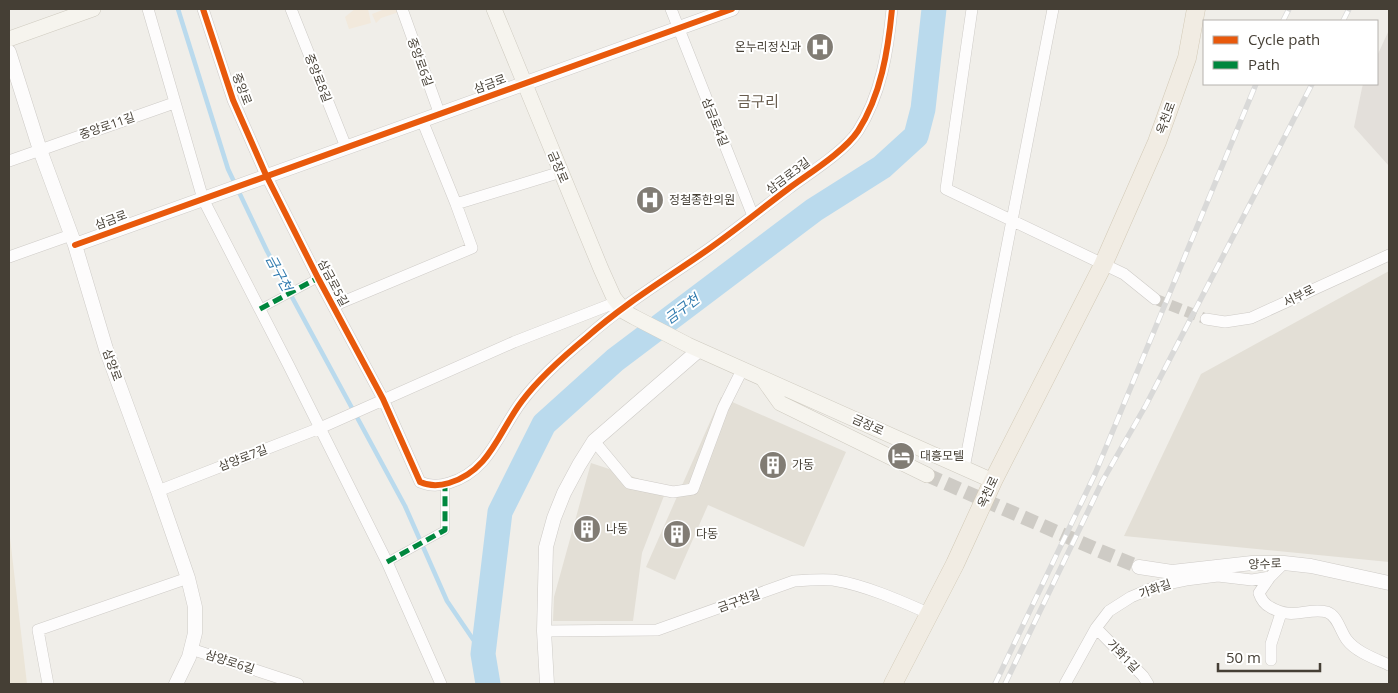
<svg xmlns="http://www.w3.org/2000/svg" width="1398" height="693" viewBox="0 0 1398 693" font-family="'Open Sans','Noto Sans KR',sans-serif">
  <style>
    .residential { fill: #e3dfd6 }
    .commercial { fill: #f2e9dc }
    .industrial { fill: #e3dfda }
    .education { fill: #ebe5d8 }
    .lines { fill: none; stroke-linecap: round; stroke-linejoin: round }
    .stream { stroke: #badaed; stroke-width: 4.5 }
    .river { stroke: #badaed; stroke-width: 25 }
    .minor-tunnel { stroke: #cecbc5; stroke-width: 11; stroke-dasharray: 11 5.5; stroke-linecap: butt }
    .tertiary-tunnel { stroke: #cecbc5; stroke-width: 14; stroke-dasharray: 14 7; stroke-linecap: butt }
    .pedestrian-casing { stroke: #cecbc7; stroke-width: 9 }
    .minor-casing { stroke: #cecbc7; stroke-width: 12 }
    .tertiary-casing { stroke: #cecbc7; stroke-width: 15 }
    .secondary-casing { stroke: #cfcbc0; stroke-width: 16 }
    .primary-casing { stroke: #d2c9b6; stroke-width: 19 }
    .pedestrian { stroke: #fdfcfc; stroke-width: 8 }
    .minor { stroke: #fdfcfc; stroke-width: 11 }
    .tertiary { stroke: #fdfcfc; stroke-width: 14 }
    .secondary { stroke: #f6f4ee; stroke-width: 15 }
    .primary { stroke: #f1ece3; stroke-width: 18 }
    .rail-casing { stroke: #d9d9d8; stroke-width: 5.5 }
    .rail { stroke: #fff; stroke-width: 4; stroke-dasharray: 11; stroke-linecap: butt }
    .quiet { stroke: #00873e; stroke-width: 5; stroke-dasharray: 10 5; stroke-linecap: butt }
    .cycleway-casing { stroke: #fff; stroke-width: 9 }
    .cycleway { stroke: #e8590c; stroke-width: 6 }
    .labels { text-anchor: middle; stroke-width: 4; stroke-linejoin: round; paint-order: stroke }
    .poi-label { font-size: 12px; fill: #453f35; stroke: #fff; text-anchor: start }
    .street-label { font-size: 12px; fill: #453f35; stroke: #fff }
    .water-label { font-size: 14px; font-style: italic; fill: #317baf; stroke: #fff }
    .quarter-label { font-size: 15px; fill: #685c4d; stroke: #fff }
  </style>
  <rect width="100%" height="100%" fill="#f0eee9"/>
  <path class="residential" d="M1389,271V562L1124,536L1201,374Z
    M721,397L846,452L804,547L708,505L675,580L646,567Z
    M591,463L667,488L642,553L633,621H553L554,597Z"/>
  <path class="commercial" d="M355,9H368L371,23L349,29L345,17Z
    M385,9H398L399,12L381,18L376,23L372,14Z"/>
  <path class="industrial" d="M1389,30V166L1354,127L1362,88L1363,84H1377V56Z"/>
  <path class="education" d="M9,529L27,684H9Z"/>
  <g class="lines">
    <path class="stream" d="M178,9L228,169L267,251L405,506L447,601L483,654"/>
    <path class="river" d="M488,684L483,654L500,512L544,424L615,360L814,210L882,167L916,136L923,109L934,9"/>
    <path class="minor-tunnel" d="M1155,299L1206,319"/>
    <path class="tertiary-tunnel" d="M927,475L1100,551L1139,567"/>
    <g class="pedestrian-casing">
      <path id="pedestrian" d="M260,309L318,278
        M387,562L445,530V484"/>
    </g>
    <g class="minor-casing">
      <path id="minor" d="M148,9L203,199L288,364L387,562L441,684
        M203,9L233,100L266,175L318,278L383,399L420,482C429,486 439,486 449,483C490,471 499,431 522,401C540,377 564,356 587,337C623,305 664,280 703,253C732,233 760,210 788,189C808,174 844,152 858,131C881,95 888,51 892,9
        M291,9L346,147
        M402,9L440,115
        M671,9L753,216
        M972,9L946,189L1124,274L1155,299
        M9,161L174,103
        M456,204L561,172
        M9,257L71,235
        M333,306L472,248L456,204L422,120
        M1206,319L1225,322L1251,318L1389,255
        M594,441L629,483L673,492L693,489L723,408L742,370
        M964,468L1053,9
        M158,491L320,428L514,342L617,302
        M1270,577L1259,593C1261,599 1264,604 1270,607C1293,621 1307,607 1327,612C1338,616 1340,631 1347,640C1356,652 1376,659 1389,665
        M1096,628L1143,676L1148,684
        M544,631L657,630L794,581C807,580 821,579 833,580C865,585 901,601 930,614
        M191,649L298,684
        M1271,660V644L1281,613
        M48,684L38,630L188,578
        M1065,684L1096,628L1109,611L1131,597L1157,586L1186,580L1218,576L1252,580L1270,577L1284,563"/>
    </g>
    <g class="tertiary-casing">
      <path id="tertiary" d="M9,52L40,150L75,245L106,349L158,491L188,578L195,607V633L189,657L176,684
        M75,245L732,9
        M1139,567L1172,572L1252,563H1284L1311,566L1389,583
        M547,684L544,631L546,547L554,518L564,493L579,465L594,441L699,350"/>
    </g>
    <g class="secondary-casing">
      <path id="secondary" d="M494,9L601,269L614,298L625,312L634,317L688,345L993,481
        M9,39L93,9
        M763,379L780,403L927,475"/>
    </g>
    <g class="primary-casing">
      <path id="primary" d="M893,684L955,564L993,481L1103,265L1157,142L1187,58L1196,9"/>
    </g>
    <use href="#pedestrian" class="pedestrian"/>
    <use href="#minor" class="minor"/>
    <use href="#tertiary" class="tertiary"/>
    <use href="#secondary" class="secondary"/>
    <use href="#primary" class="primary"/>
    <g class="rail-casing">
      <path id="rail" d="M1283,21L1289,9
        M1343,21L1349,9
        M995,684L1095,474L1256,84
        M1005,684L1103,480L1146,405L1312,84"/>
    </g>
    <use href="#rail" class="rail"/>
    <path class="quiet" d="M260,309L318,278
      M387,562L445,530V484"/>
    <g class="cycleway-casing">
      <path id="cycleway" d="M203,9L233,100L266,175L318,278L383,399L420,482C429,486 439,486 449,483C490,471 499,431 522,401C540,377 564,356 587,337C623,305 664,280 703,253C732,233 760,210 788,189C808,174 844,152 858,131C881,95 888,51 892,9
        M75,245L732,9"/>
    </g>
    <use href="#cycleway" class="cycleway"/>
  </g>
  <defs>
    <g id="hospital-disc" transform="scale(1.4375)"><circle r="9.5" fill="#817c74" stroke="#fff"/><path d="M-5-5h3v3.5h4V-5h3V5h-3V1.5h-4V5h-3Z" fill="#fff"/></g>
    <g id="hotel-disc" transform="scale(1.4375)"><circle r="9.5" fill="#817c74" stroke="#fff"/><path d="M-6-4.5h1.5V1H6V5H4.5V3h-9V5H-6ZM-4 0a1.8 1.8 0 1 1 3.6 0ZM.5 0V-2.5h3Q6-2.5 6 0Z" fill="#fff"/></g>
    <g id="building-disc" transform="scale(1.4375)"><circle r="9.5" fill="#817c74" stroke="#fff"/><path d="M-4-6H4V6H1V3H-1V6H-4ZM-2.5-4.3h1.7v1.8h-1.7ZM.8-4.3h1.7v1.8H.8ZM-2.5-1h1.7V.8h-1.7ZM.8-1h1.7V.8H.8Z" fill="#fff"/></g>
  </defs>
  <g fill-rule="evenodd">
    <use href="#hospital-disc" x="820" y="47"/>
    <use href="#hospital-disc" x="650" y="200"/>
    <use href="#hotel-disc" x="901" y="456"/>
    <use href="#building-disc" x="773" y="465"/>
    <use href="#building-disc" x="587" y="529"/>
    <use href="#building-disc" x="677" y="534"/>
  </g>
  <g class="labels">
    <g class="poi-label">
      <text x="801" y="51" text-anchor="end">온누리정신과</text>
      <text x="669" y="204">정철종한의원</text>
      <text x="920" y="460">대흥모텔</text>
      <text x="792" y="469">가동</text>
      <text x="606" y="533">나동</text>
      <text x="696" y="538">다동</text>
    </g>
    <g class="street-label">
      <text transform="translate(420 62) rotate(70)" y="4">중앙로6길</text>
      <text transform="translate(318 78) rotate(68)" y="4">중앙로8길</text>
      <text transform="translate(490 84) rotate(-20)" y="4">삼금로</text>
      <text transform="translate(242 89) rotate(69)" y="4">중앙로</text>
      <text transform="translate(1166 118) rotate(-70)" y="4">옥천로</text>
      <text transform="translate(715 122) rotate(68)" y="4">삼금로4길</text>
      <text transform="translate(107 126) rotate(-19)" y="4">중앙로11길</text>
      <text transform="translate(558 167) rotate(67)" y="4">금장로</text>
      <text transform="translate(788 176) rotate(-37)" y="4">삼금로3길</text>
      <text transform="translate(111 220) rotate(-20)" y="4">삼금로</text>
      <text transform="translate(333 283) rotate(62)" y="4">삼금로5길</text>
      <text transform="translate(1299 296) rotate(-27)" y="4">서부로</text>
      <text transform="translate(112 365) rotate(70)" y="4">삼양로</text>
      <text transform="translate(868 425) rotate(24)" y="4">금장로</text>
      <text transform="translate(243 458) rotate(-21)" y="4">삼양로7길</text>
      <text transform="translate(988 492) rotate(-65)" y="4">옥천로</text>
      <text transform="translate(1265 564) rotate(-2)" y="4">양수로</text>
      <text transform="translate(1155 589) rotate(-19)" y="4">가화길</text>
      <text transform="translate(739 601) rotate(-20)" y="4">금구천길</text>
      <text transform="translate(1123 656) rotate(46)" y="4">가화1길</text>
      <text transform="translate(230 662) rotate(18)" y="4">삼양로6길</text>
    </g>
    <g class="water-label">
      <text transform="translate(279 273) rotate(62)" y="5">금구천</text>
      <text transform="translate(682 309) rotate(-37)" y="5">금구천</text>
    </g>
    <g class="quarter-label">
      <text x="758" y="107">금구리</text>
    </g>
  </g>
  <rect width="1398" height="693" fill="none" stroke="#453f35" stroke-width="20"/>
  <rect x="1203" y="20" width="175" height="65" fill="#ffffff" stroke="#b5b2ae"/>
  <rect x="1213" y="36" width="25" height="8" fill="#e8590c" stroke="#b5b2ae"/>
  <text x="1248" y="45" font-size="15" fill="#453f35">Cycle path</text>
  <rect x="1213" y="61" width="25" height="8" fill="#00873e" stroke="#b5b2ae"/>
  <text x="1248" y="70" font-size="15" fill="#453f35">Path</text>
  <path d="M1218 663v8h102v-8" fill="none" stroke="#453f35" stroke-width="2.5"/>
  <text x="1226" y="663" font-size="15" fill="#453f35" stroke="#ffffff" stroke-width="4" paint-order="stroke">50 m</text>
</svg>
